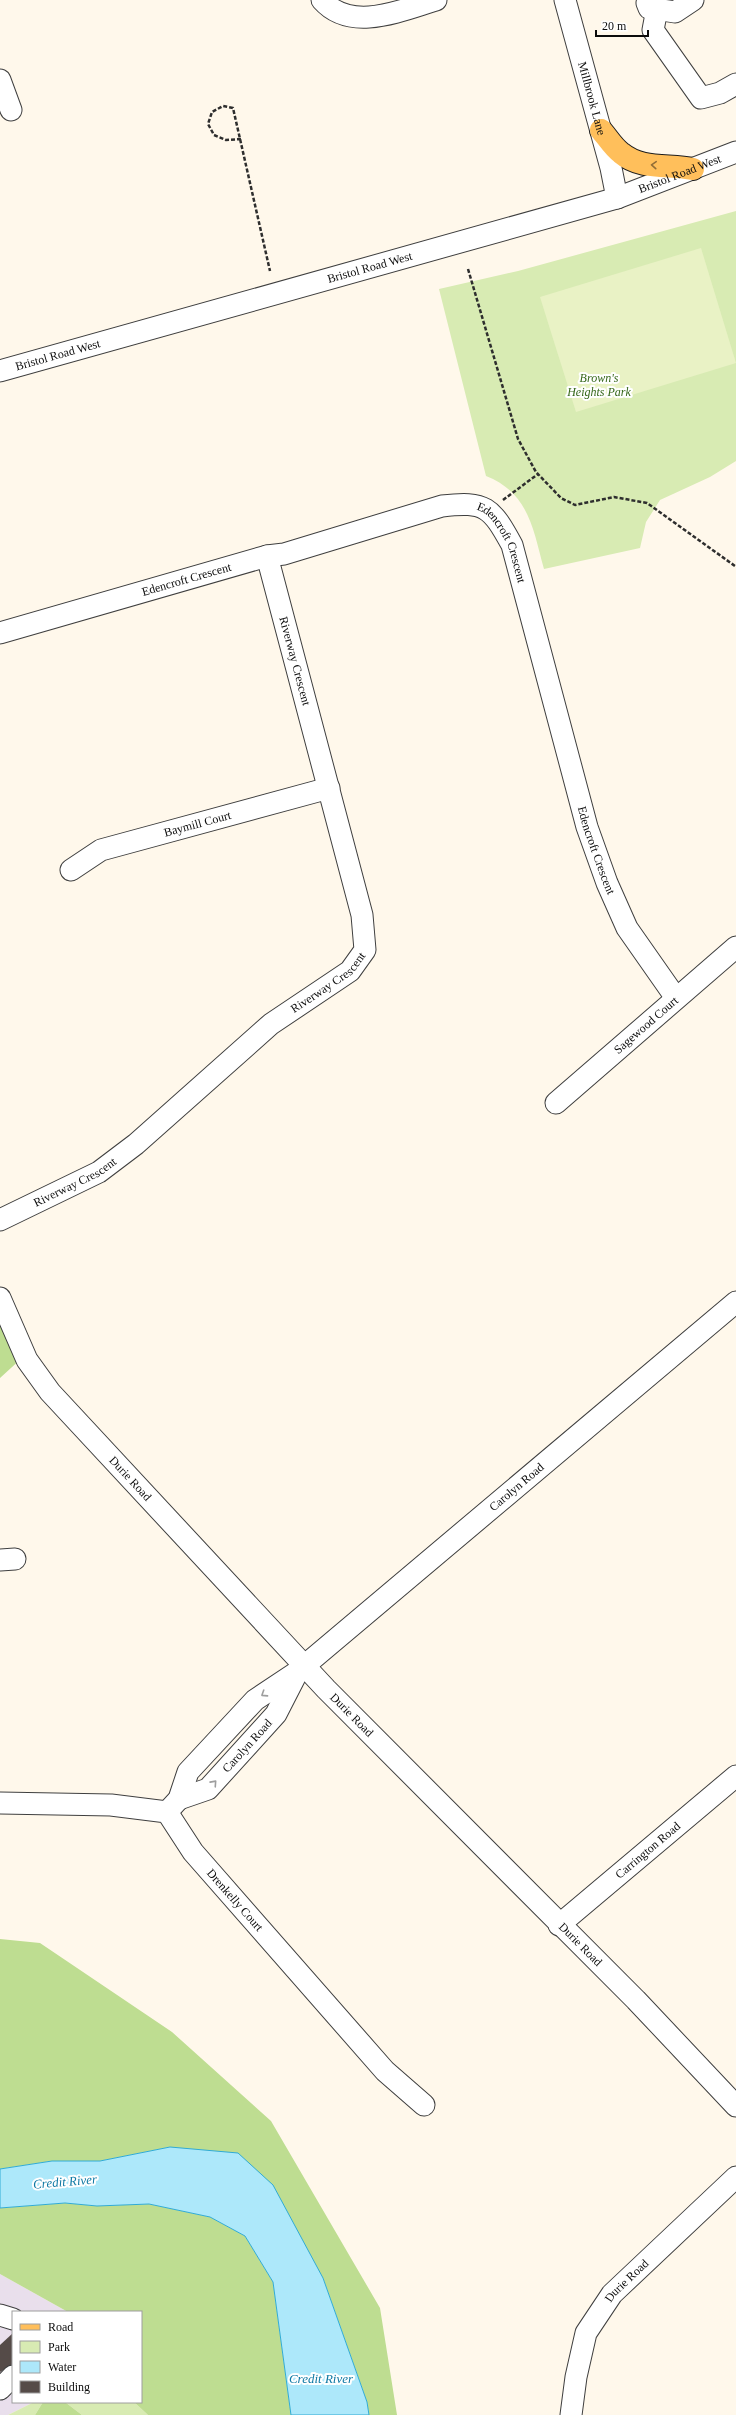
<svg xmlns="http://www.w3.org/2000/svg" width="736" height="2415" viewBox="0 0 736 2415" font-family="Georgia,serif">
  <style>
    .industrial { fill: #e9dfec }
    .green { fill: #d8ebb3 }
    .forest { fill: #bedd91 }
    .pitch { fill: #e9f2c5 }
    .water { fill: #ade8fa; stroke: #30abd5 }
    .building { fill: #554b48 }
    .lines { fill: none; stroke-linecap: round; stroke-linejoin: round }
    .minor-casing { stroke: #3f3f3f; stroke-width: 23 }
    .major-casing { stroke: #1d1d1d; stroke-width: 24 }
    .path { stroke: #2e2e2e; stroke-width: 2.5; stroke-dasharray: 4 2; stroke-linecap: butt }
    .minor { stroke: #fff; stroke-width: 21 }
    .major { stroke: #ffbf5b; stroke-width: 22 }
    .oneway { stroke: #926e37 }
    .oneway2 { stroke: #9e9e9e }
    .labels { text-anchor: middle; stroke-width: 4; stroke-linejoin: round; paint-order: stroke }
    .street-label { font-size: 12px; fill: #0c0c0c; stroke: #fff }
    .park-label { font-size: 12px; font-style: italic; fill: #356719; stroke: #fff }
    .water-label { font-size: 13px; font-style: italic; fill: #0f79a4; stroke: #fff }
  </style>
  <rect width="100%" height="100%" fill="#fff8eb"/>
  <path class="industrial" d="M0,2274L68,2312H13V2402H34L8,2415H0Z"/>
  <path class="green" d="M736,211V461L710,477L660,500L646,522L640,548L544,569C533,529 529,493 486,476L439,289L518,271Z
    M34,2402H43L35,2415H8Z
    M65,2402H134L148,2415H82Z"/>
  <path class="forest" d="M0,1318L23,1357L0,1378Z
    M0,1939L40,1943L172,2032L271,2121L380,2308L397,2415H369L367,2402L323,2278L170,2147L100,2161H52L0,2169Z
    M65,2203L97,2206L149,2204L210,2217L245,2236L273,2282L291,2415H148L134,2402H141V2312H68L0,2274V2208Z
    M43,2402H65L82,2415H35Z"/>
  <path class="pitch" d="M701,248L736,363L576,412L540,297Z"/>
  <path class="water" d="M170,2147L238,2153L273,2185L323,2278L367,2402L369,2415H291L273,2282L245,2236L210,2217L149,2204L97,2206L65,2203L0,2208V2169L52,2161H100Z"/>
  <path class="building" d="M13,2333V2364L0,2372V2345Z"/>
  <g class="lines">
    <g class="minor-casing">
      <g id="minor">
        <path d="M322,0C351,33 402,10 436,0"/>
        <path id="s1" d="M565,0L611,168L617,198"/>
        <path d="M647,3L649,8L675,12L693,0"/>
        <path d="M657,9L653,30L701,98L720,93L736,84"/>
        <path d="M0,80L11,110"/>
        <path id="s2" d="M0,371L617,198L736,152"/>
        <path id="s3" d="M0,633L267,556L284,554L442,506C486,501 491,507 512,545L587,827L607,883L627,928L676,998"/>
        <path id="s4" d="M71,870L101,850L329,788"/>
        <path id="s5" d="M556,1103L736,947"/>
        <path id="s6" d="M0,1220L99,1172L136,1144L271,1024L350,971L365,950L362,915L267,556"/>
        <path id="s7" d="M0,1298L27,1360L50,1392L326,1689L636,2000L736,2106"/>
        <path d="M0,1560L15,1559"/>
        <path id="s8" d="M179,1799L208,1789L276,1714L297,1673"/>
        <path id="s9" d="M0,1803L111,1805L167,1812L193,1852L385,2071L424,2105"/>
        <path id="s10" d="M167,1812L179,1799L188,1772L255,1700L297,1672L736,1302"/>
        <path id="s11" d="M559,1925L736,1776"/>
        <path d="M0,2315L13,2319"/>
        <path d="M0,2389L13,2376"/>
        <path id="s12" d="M571,2415L576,2377L586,2333L612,2294L736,2177"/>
      </g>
    </g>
    <g class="major-casing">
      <path id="major" d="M601,130C607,137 613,147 621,153C641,170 669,164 693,169"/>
    </g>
    <path class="path" d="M241,139L226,140L214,135L208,124L212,112L223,106L233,108L270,271
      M468,269L518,439L536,472L561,498L575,505L614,497L647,503L735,566
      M503,500L538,474"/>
    <use href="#minor" class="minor"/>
    <use href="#major" class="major"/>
  </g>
  <defs><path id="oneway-chevron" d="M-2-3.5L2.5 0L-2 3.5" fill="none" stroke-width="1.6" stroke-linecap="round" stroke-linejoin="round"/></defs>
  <use class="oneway" href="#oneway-chevron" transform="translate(654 165) rotate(-176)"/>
  <g class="oneway2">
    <use href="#oneway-chevron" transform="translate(264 1694) rotate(147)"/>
    <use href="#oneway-chevron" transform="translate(214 1783) rotate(-48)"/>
  </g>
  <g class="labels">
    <g class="street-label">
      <text dy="4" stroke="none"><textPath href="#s1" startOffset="102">Millbrook Lane</textPath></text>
      <text dy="4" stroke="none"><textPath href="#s2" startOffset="708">Bristol Road West</textPath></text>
      <text dy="4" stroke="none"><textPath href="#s2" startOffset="384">Bristol Road West</textPath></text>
      <text dy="4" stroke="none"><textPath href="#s2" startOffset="60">Bristol Road West</textPath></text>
      <text dy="4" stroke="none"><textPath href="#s3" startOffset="542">Edencroft Crescent</textPath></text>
      <text dy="4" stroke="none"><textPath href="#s3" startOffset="194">Edencroft Crescent</textPath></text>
      <text transform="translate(295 661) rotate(75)" y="4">Riverway Crescent</text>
      <text dy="4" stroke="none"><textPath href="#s4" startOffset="136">Baymill Court</textPath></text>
      <text dy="4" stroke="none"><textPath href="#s3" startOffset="866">Edencroft Crescent</textPath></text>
      <text dy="4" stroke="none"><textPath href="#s6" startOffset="408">Riverway Crescent</textPath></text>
      <text dy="4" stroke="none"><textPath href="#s5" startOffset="119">Sagewood Court</textPath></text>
      <text dy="4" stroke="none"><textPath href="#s6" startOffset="84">Riverway Crescent</textPath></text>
      <text dy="4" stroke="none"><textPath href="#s7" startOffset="225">Durie Road</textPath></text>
      <text dy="4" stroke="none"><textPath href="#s10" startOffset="482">Carolyn Road</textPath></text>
      <text dy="4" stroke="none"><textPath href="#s7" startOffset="549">Durie Road</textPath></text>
      <text dy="4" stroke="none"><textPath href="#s8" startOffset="89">Carolyn Road</textPath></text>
      <text dy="4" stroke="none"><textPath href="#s11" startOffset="116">Carrington Road</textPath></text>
      <text dy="4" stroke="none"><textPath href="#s9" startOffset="279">Drenkelly Court</textPath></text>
      <text dy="4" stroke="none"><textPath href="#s7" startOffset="873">Durie Road</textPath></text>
      <text dy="4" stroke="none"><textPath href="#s12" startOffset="150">Durie Road</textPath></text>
    </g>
    <g class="park-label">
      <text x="599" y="382">Brown's<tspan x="599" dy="14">Heights Park</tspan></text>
    </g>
    <g class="water-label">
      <text transform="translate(65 2181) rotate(-5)" y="5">Credit River</text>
      <text x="321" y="2383">Credit River</text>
    </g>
  </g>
  <rect x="12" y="2311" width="130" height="92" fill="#ffffff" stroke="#9e9e9e"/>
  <rect x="20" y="2324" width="20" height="6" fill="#ffbf5b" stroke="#9e9e9e"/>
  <text x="48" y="2331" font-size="12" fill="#0c0c0c">Road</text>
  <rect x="20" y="2341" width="20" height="12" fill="#d8ebb3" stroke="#9e9e9e"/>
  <text x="48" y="2351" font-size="12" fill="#0c0c0c">Park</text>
  <rect x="20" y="2361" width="20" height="12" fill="#ade8fa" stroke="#9e9e9e"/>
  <text x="48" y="2371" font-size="12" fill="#0c0c0c">Water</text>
  <rect x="20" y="2381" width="20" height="12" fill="#554b48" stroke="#9e9e9e"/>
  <text x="48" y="2391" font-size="12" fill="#0c0c0c">Building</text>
  <path d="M596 30v6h52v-6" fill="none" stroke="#0c0c0c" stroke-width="2"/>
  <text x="602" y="30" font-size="12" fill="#0c0c0c" stroke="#ffffff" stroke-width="3" paint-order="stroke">20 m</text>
</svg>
